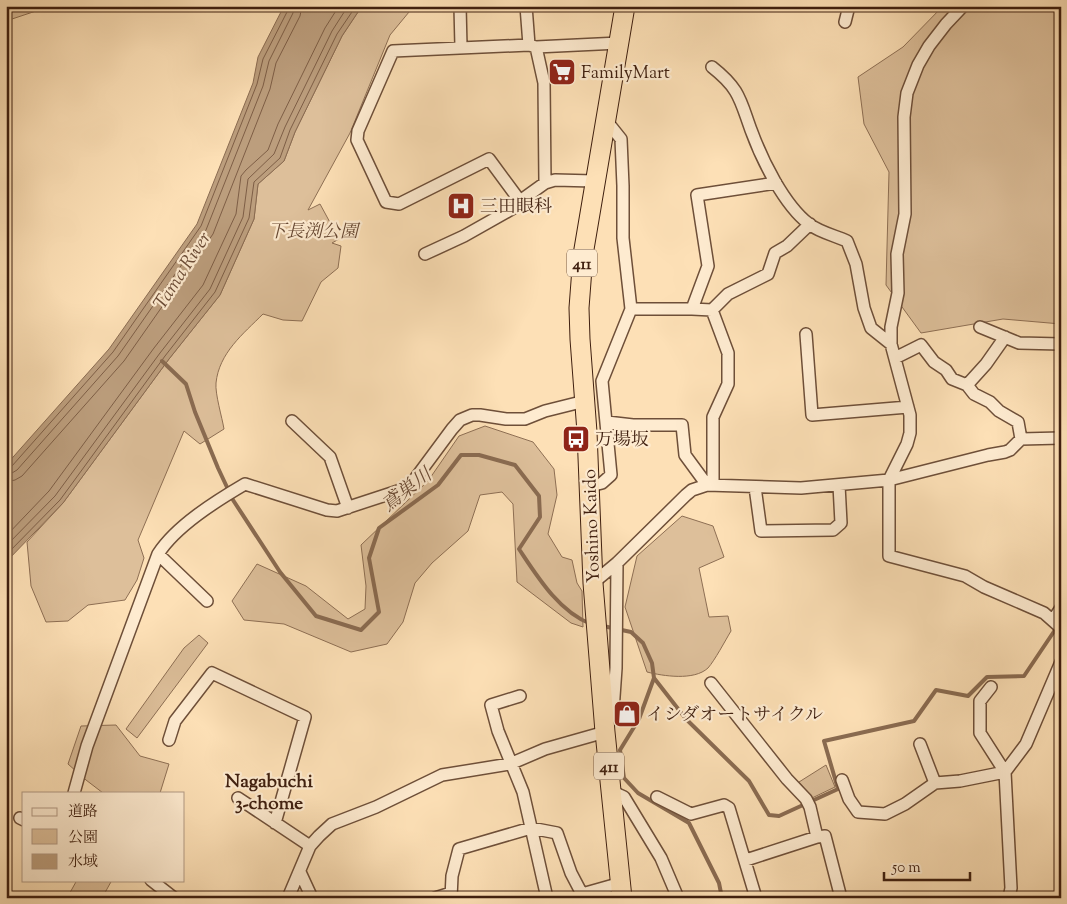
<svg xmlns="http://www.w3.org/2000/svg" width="1067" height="904" viewBox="0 0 1067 904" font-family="'Sorts Mill Goudy','Noto Serif JP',serif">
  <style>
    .green { fill: #ddbf9a; stroke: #8e6f54 }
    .water { fill: #bc9e7d; stroke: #8a6b51 }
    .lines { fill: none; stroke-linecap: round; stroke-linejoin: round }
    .shore { stroke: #7e5e46; stroke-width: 1 }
    .stream { stroke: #8a6b51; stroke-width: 4 }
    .minor-casing { stroke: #6e4f39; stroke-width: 14 }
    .trunk-casing { stroke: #3f1f0f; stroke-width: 21 }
    .minor { stroke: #feebd0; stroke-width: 11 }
    .trunk { stroke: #fde0b6; stroke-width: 19 }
    .labels { text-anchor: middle; stroke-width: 4.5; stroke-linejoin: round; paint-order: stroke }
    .shield { fill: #feebd0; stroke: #785c49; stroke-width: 1 }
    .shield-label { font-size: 16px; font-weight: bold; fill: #3f1f0f }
    .poi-label { font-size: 18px; fill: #3f1f0f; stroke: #feebd0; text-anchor: start }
    .park-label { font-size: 18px; font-style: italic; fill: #664732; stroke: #feebd0 }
    .street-label { font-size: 18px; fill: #3f1f0f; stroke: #feebd0 }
    .water-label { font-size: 19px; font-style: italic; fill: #6b4b36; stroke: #feebd0 }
    .neighbourhood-label { font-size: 19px; font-weight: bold; fill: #3f1f0f; stroke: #feebd0 }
  </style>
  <rect width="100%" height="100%" fill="#fde0b6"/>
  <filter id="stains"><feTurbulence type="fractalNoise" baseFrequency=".004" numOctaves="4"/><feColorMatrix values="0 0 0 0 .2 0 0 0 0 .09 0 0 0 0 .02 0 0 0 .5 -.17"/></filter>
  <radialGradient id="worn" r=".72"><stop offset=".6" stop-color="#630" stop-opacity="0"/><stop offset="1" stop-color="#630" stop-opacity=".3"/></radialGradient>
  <path class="green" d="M6,6H51L6,21Z
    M362,6H414L390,35L350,133L308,210L320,204L339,239L332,243L341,246L338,268L321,282L302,321L283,320L263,314C243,334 219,353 216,383C215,394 222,417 224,429L200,444L184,431L138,540L144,558L137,580L125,600L88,605L68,621L46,622L31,586L27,542L63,503L169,359L220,295L254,219L258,184L284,161L295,132L342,36Z
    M943,6H1061V324L1003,319L921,333L886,285L889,172L864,124L858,77L903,47Z
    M485,426L533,442L554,469L557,495L548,534L562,557L572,560L577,583L582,591L583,627L571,623L517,582L513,504L502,492L480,495L468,531L432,563L415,583L403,622L387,644L351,652L284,624L244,620L232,601L257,564L306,586L348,619L365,609L366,586L361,545L428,481L459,436Z
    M682,516L713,526L724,557L699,568L709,617L728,616L731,631C725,641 715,660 708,668C694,681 663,676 647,672L625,607L637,556Z
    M199,635L208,643L137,738L126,729L184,648Z
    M116,725L140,756L169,764L160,793H103L86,780L68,764L81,726Z
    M826,765L835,787L812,798L799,782Z
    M77,880H112L102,898H67Z"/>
  <path class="water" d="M284,6H362L342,36L295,132L284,161L258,184L254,219L220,295L169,359L63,503L6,562V465L109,349L197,224L253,83L258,57Z"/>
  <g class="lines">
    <path class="shore" d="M6,468L12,466L113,352L201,226L257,84L263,59L288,10V6
      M6,474L12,473L17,470L118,356L206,230L263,86L269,61L293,13L294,6
      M6,482L15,480L22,476L124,361L213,234L270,89L276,63L300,16L302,6
      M6,536L49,491L154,348L203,285L236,214L241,176L246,170L268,150L278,124L325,28L339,6
      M6,546L55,496L160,353L210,289L243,217L248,179L274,154L285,127L332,31L348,6
      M6,555L60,500L165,356L215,292L249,218L254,182L280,158L290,130L337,34L356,6"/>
    <path class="stream" d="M162,361L186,384L195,412L218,468L233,500L280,572L316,616L361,630L379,612L369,558L379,528L438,485L461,455H479L515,465L539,496L540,517L519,549C537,576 559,612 591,624
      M603,626L631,632L643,643L652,663L654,678L686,719L749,781L769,815L779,816L838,789L824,741L914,721L936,690L968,696L987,677L1024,676L1057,627
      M654,678L639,719L620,750L624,778L638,793L689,823L719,883L722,898"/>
    <g class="minor-casing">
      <path id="minor" d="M460,6L461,47
        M526,6L529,45
        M845,22L849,6
        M536,47L544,83L545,183
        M712,67C740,89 740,100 751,130C762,160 784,205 809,224C819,232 836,236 847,241L856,264L864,308L871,328L891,344L910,415V433L907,444L889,480V556L965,576L984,587L1044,613L1061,628
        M594,181L555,180L545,183L520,201L489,159L399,204L386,202L357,140L358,131L393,51L529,45L536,47L619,43
        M425,254L464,236L517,206L520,201
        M631,309H692L708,266L697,195L776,183
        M692,309L712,310L728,294L768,274L775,253L787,246L810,224
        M712,310L728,353V384L713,417V485
        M980,327L1019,343L1061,344
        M806,334L812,415L908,407
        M891,344V327L898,293L897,254L905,214L904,117L907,93L918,65L929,46L946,24L963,6
        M895,358L921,345L934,362L946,370L952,379L967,385L974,394L990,402L999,411L1018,422L1021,439
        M967,385L986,364L1005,337
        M292,421L330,457L348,508
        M607,422L633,425H682L685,455L707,485L801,488L889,480L988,455L1005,452L1010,450L1021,439L1061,438
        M590,486L602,483L611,475L602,381L631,309L623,238V186L621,139L605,119
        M755,487L761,531L833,530L841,523L839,485
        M158,554L207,601
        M593,583L617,563L686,495L692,490L707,485
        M1053,620L1061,608
        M711,683L787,779L806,799L810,807L817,837
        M520,696L491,705L498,731L523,792L547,898
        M606,725L613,711L616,668L617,563
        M169,740L175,721L212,673L305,717L275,823
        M920,744L935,783
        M842,780L849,799L858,812L885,814L905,804L935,783L960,781L1005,772L980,733V701L991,687
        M611,791L624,797L661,858L678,898
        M74,793L87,746L158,554C176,526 216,501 245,484L327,510L337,511L398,491L412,483L452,429L460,420L472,415H480L506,419H525L545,411L585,401
        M657,797L691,814L724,805L729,808L756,898
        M238,798L310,846
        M20,818L24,820
        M746,860L817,837L825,836L841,898
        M300,872L312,898
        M151,880L174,898
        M288,898L310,846L319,836L332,824L376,807L442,775L510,764L545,749L605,732
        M435,898L451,893
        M451,898L452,876L459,849L531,828L557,833L571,873L582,894L621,883
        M1009,898L1011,888L1005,772L1026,744L1061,662"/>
    </g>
    <g class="trunk-casing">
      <path id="trunk" d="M622,898L605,732L593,583L587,432L580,339L579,308L583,255L625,6"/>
    </g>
    <use href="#minor" class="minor"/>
    <use href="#trunk" class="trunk"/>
  </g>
  <defs>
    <g id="supermarket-square" transform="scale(1.4375)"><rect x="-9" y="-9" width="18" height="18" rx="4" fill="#8f2418" stroke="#feebd0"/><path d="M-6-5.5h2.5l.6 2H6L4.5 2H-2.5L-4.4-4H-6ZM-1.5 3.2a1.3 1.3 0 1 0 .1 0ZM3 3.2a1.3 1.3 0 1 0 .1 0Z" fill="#fff"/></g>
    <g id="hospital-square" transform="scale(1.4375)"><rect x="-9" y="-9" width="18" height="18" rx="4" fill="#8f2418" stroke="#feebd0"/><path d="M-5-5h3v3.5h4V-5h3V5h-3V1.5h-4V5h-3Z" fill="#fff"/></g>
    <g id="bus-square" transform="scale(1.4375)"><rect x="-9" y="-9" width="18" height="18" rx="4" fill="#8f2418" stroke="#feebd0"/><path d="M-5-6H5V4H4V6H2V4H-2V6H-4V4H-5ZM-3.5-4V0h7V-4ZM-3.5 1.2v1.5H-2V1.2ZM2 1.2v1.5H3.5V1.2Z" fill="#fff"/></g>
    <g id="shop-square" transform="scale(1.4375)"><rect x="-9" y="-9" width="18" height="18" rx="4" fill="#8f2418" stroke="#feebd0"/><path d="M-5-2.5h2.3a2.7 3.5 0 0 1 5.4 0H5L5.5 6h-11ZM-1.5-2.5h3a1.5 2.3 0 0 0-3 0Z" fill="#fff"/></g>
  </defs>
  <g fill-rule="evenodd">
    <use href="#supermarket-square" x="562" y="72"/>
    <use href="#hospital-square" x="461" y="206"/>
    <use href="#bus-square" x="576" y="439"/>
    <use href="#shop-square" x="627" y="714"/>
  </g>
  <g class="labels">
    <g class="shield">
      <rect x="567" y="249.5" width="30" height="27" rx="4"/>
      <rect x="594" y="752.5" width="30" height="27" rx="4"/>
    </g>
    <g class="shield-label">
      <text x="582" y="269">411</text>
      <text x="609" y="772">411</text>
    </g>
    <g class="poi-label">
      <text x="581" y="78">FamilyMart</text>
      <text x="480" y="212">三田眼科</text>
      <text x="595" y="445">万場坂</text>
      <text x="646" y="720">イシダオートサイクル</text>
    </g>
    <g class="park-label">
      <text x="313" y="237">下長渕公園</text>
    </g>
    <g class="street-label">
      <text transform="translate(591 526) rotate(-92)" y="6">Yoshino Kaido</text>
    </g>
    <g class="water-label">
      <text transform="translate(181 270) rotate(-57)" y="7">Tama River</text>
      <text transform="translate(406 489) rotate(-38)" y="7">鳶巣川</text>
    </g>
    <g class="neighbourhood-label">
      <text x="269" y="787">Nagabuchi<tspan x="269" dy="22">3-chome</tspan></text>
    </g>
  </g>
  <rect width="1067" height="904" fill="none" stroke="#fde0b6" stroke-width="25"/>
  <rect x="8" y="8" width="1052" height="889" fill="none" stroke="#3f1f0f" stroke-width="2.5"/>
  <rect x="12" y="12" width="1042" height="879" fill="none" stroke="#3f1f0f"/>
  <rect x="22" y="792" width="162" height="90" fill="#feebd0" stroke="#b29983"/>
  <rect x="32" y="808" width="25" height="8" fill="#feebd0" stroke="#b29983"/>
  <text x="68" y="816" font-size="15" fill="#3f1f0f">道路</text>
  <rect x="32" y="829" width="25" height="15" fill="#ddbf9a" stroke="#b29983"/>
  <text x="68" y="842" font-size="15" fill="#3f1f0f">公園</text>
  <rect x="32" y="854" width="25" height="15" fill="#bc9e7d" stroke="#b29983"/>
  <text x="68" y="866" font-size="15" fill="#3f1f0f">水域</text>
  <path d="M884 872v8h86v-8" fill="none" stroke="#3f1f0f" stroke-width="2.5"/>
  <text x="892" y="872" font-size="15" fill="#3f1f0f" stroke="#feebd0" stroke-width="4" paint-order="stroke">50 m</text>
  <rect width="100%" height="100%" filter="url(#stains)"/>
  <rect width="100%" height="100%" fill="url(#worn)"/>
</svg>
